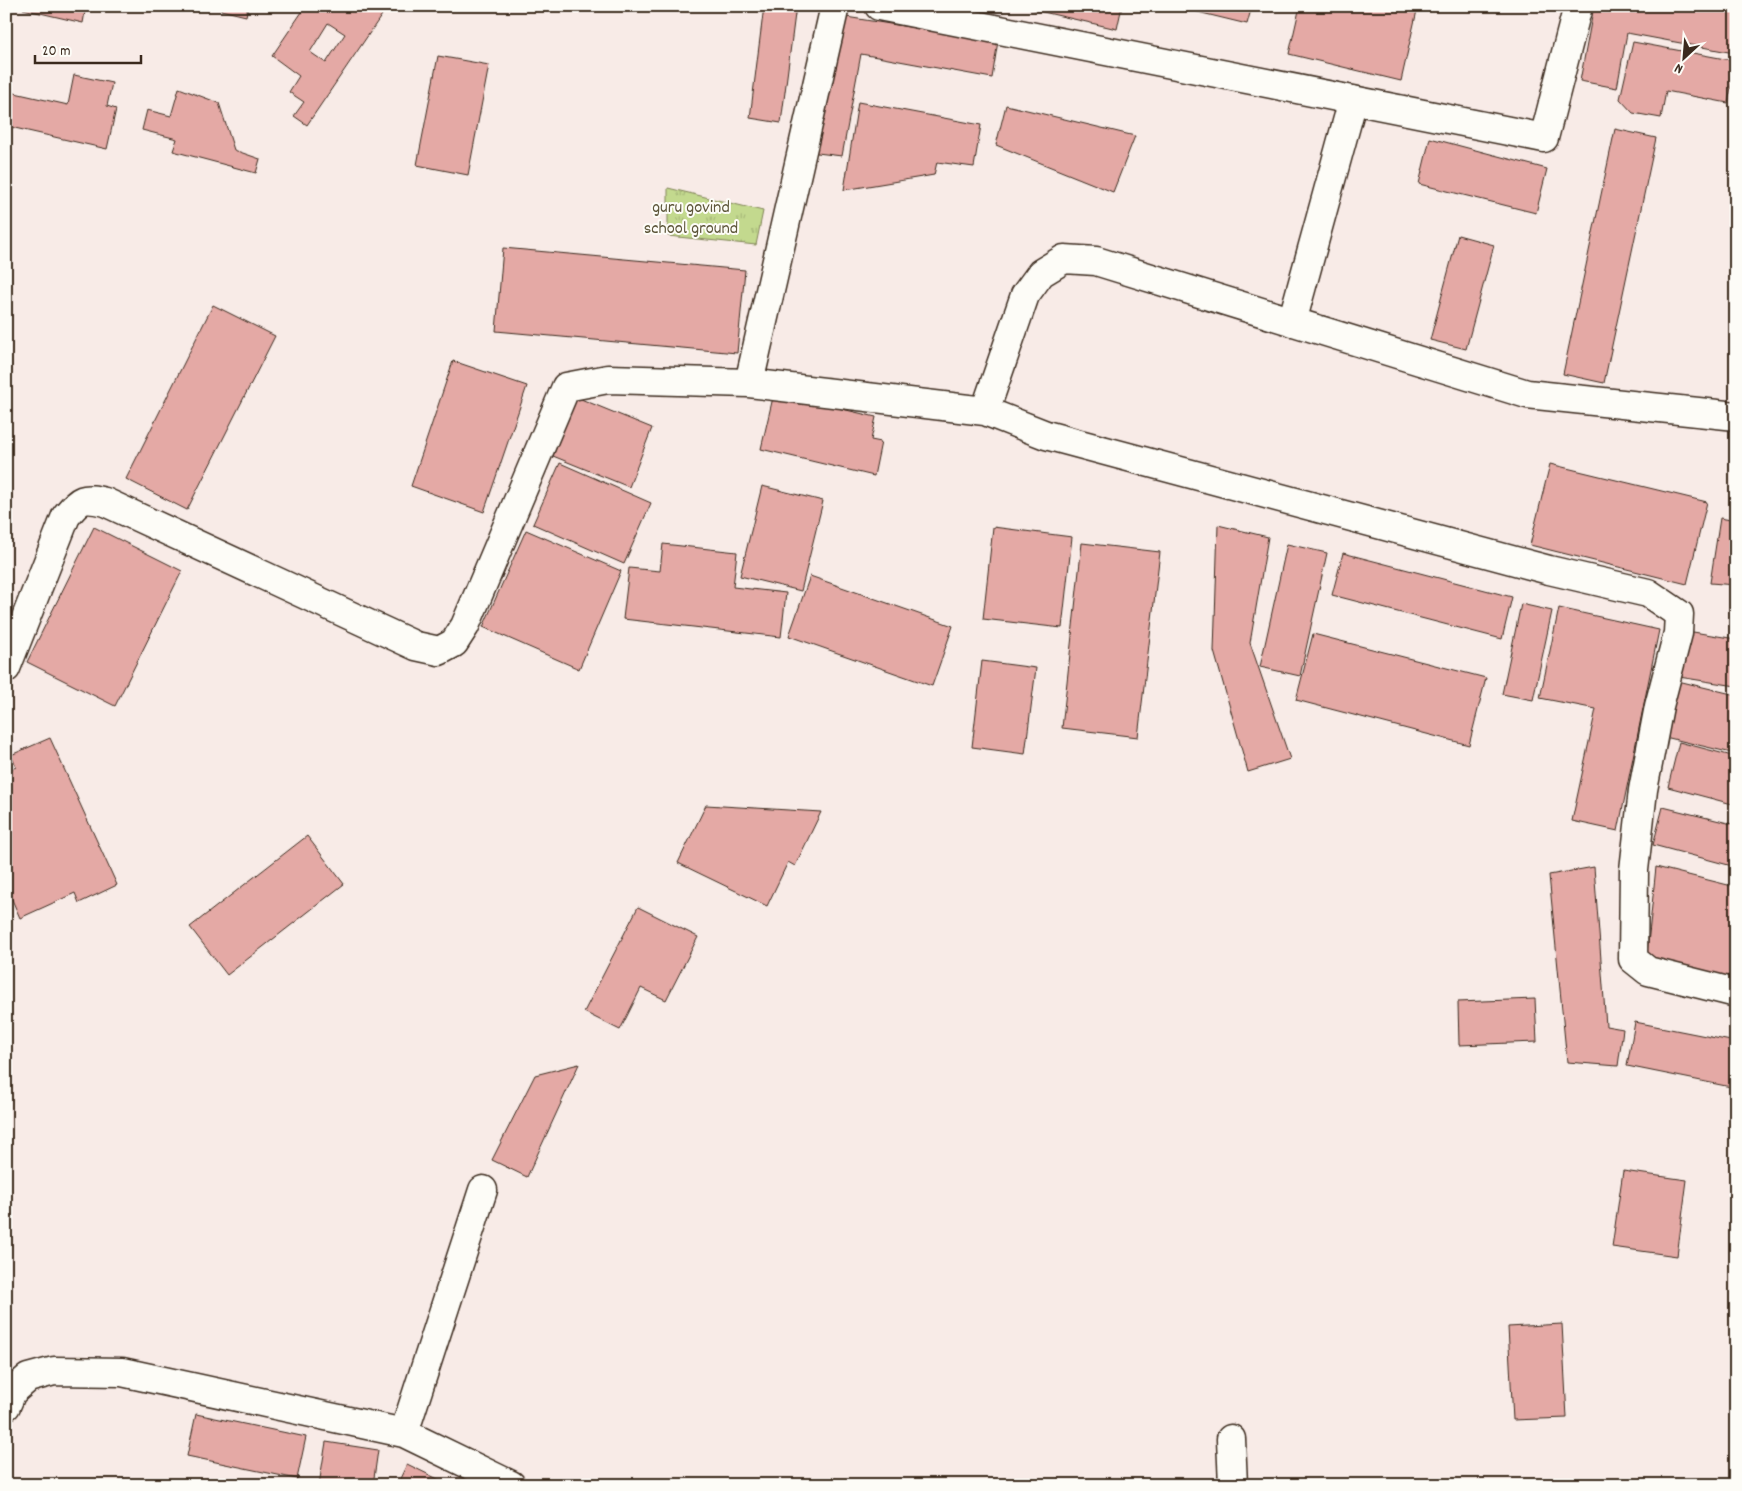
<svg xmlns="http://www.w3.org/2000/svg" width="1742" height="1491" viewBox="0 0 1742 1491" font-family="Dekko,sans-serif">
  <style>
    .grass { fill: url(#grass-tufts); stroke: #7f8256 }
    .building { fill: #e4a9a5; stroke: #3b2a1e; fill-rule: evenodd }
    .lines { fill: none; stroke-linecap: round; stroke-linejoin: round }
    .minor-casing { stroke: #3b2a1e; stroke-width: 31 }
    .minor { stroke: #fdfcf7; stroke-width: 28 }
    .labels { text-anchor: middle; stroke-width: 4; stroke-linejoin: round; paint-order: stroke }
    .park-label { font-size: 18px; fill: #5d563a; stroke: #fdfcf7 }
  </style>
  <defs>
    <pattern id="grass-tufts" width="24" height="20" patternUnits="userSpaceOnUse" patternTransform="scale(1.25)"><rect width="24" height="20" fill="#c3d98e"/><path d="M3 7l-1-3M5 7V3M7 7l1-3M15 17l-1-3M17 17v-4M19 17l1-3" fill="none" stroke="#a8ba7a"/></pattern>
  </defs>
  <rect width="100%" height="100%" fill="#f8ebe7"/>
  <filter id="ink" filterUnits="userSpaceOnUse"><feTurbulence type="fractalNoise" baseFrequency=".02" numOctaves="2"/><feDisplacementMap in="SourceGraphic" scale="10" xChannelSelector="R" yChannelSelector="G"/><feConvolveMatrix kernelMatrix="1 2 1 2 8 2 1 2 1" color-interpolation-filters="sRGB"/></filter>
  <g filter="url(#ink)">
    <path class="grass" d="M668,188L763,211L756,245L668,236Z"/>
    <path class="building" d="M24,6H86L83,23L23,9Z
      M222,6H248L246,16L221,10Z
      M306,6H388L307,125L294,116L304,102L289,92L299,76L272,56ZM328,23L345,34L326,63L310,52Z
      M764,6H796L781,123L750,118Z
      M1030,6H1122L1117,29L1030,9Z
      M1173,6H1252L1247,24Z
      M1300,6H1418L1401,81L1289,54Z
      M1594,6H1719L1736,9L1734,53L1627,33L1617,88L1580,81Z
      M846,17L998,41L992,78L861,54L842,156L809,152Z
      M1633,42L1736,61L1728,103L1666,91L1661,118L1633,113L1620,99Z
      M438,56L489,65L468,175L417,165Z
      M74,75L112,83L107,106L116,109L107,149L6,126V91L68,105Z
      M179,88L219,103L234,150L260,159L256,173L173,151L177,139L142,130L147,110L171,116Z
      M858,102L981,125L974,167L937,162L934,175L844,190Z
      M1006,105L1135,136L1113,192L996,145Z
      M1615,129L1656,138L1604,383L1563,374Z
      M1430,138L1547,169L1536,213L1419,184Z
      M1458,235L1494,245L1466,349L1430,340Z
      M503,248L745,270L737,353L496,331Z
      M213,305L275,336L187,510L126,479Z
      M453,361L527,386L484,512L411,486Z
      M774,393L876,417L871,440L881,442L874,476L761,449Z
      M576,397L652,428L629,487L553,456Z
      M560,463L651,503L624,564L533,524Z
      M1550,464L1707,502L1687,584L1530,545Z
      M762,486L823,501L801,591L740,576Z
      M1720,518L1736,521V585L1710,583Z
      M1218,525L1268,537L1250,643L1290,759L1248,772L1214,651Z
      M94,527L182,571L115,706L27,662Z
      M993,527L1072,537L1062,628L983,619Z
      M526,530L621,571L579,669L483,627Z
      M1082,543L1160,552L1138,737L1062,728Z
      M663,544L737,552L733,587L786,593L781,637L623,619L629,568L660,571Z
      M1287,544L1327,553L1300,676L1260,667Z
      M1343,553L1512,597L1502,639L1332,595Z
      M810,576L953,626L932,686L789,636Z
      M1521,604L1552,611L1533,700L1502,694Z
      M1559,608L1659,630L1618,831L1572,821L1596,709L1540,698Z
      M1687,631L1736,639V686L1679,677Z
      M1313,634L1486,678L1469,745L1296,700Z
      M982,661L1036,668L1025,754L972,747Z
      M1678,681L1736,695V754L1665,737Z
      M50,738L117,885L79,903L75,893L20,918L6,886V772L16,767L11,755Z
      M1679,742L1736,757V805L1668,787Z
      M706,805L821,812L795,866L788,862L767,906L678,863Z
      M1663,807L1736,825V867L1653,845Z
      M307,836L344,884L227,975L190,927Z
      M1594,867L1606,1026L1623,1029L1618,1066L1567,1062L1549,875Z
      M1656,867L1736,887V980L1646,963Z
      M638,907L698,937L666,1000L641,988L620,1030L584,1012Z
      M1535,999L1537,1042L1459,1045L1458,1002Z
      M1635,1022L1736,1042V1088L1627,1066Z
      M579,1064L527,1177L492,1160L535,1075Z
      M1623,1171L1687,1180L1677,1256L1612,1247Z
      M1562,1324L1567,1418L1513,1420L1508,1327Z
      M196,1414L306,1437L297,1479L187,1456Z
      M326,1442L378,1450L373,1485H319Z
      M407,1464L450,1485H397Z"/>
    <g class="lines">
      <g class="minor-casing">
        <path id="minor" d="M879,6L1544,138L1578,6
          M1292,322L1353,100
          M749,383L835,6
          M985,411L1046,435L1549,570L1648,593L1679,614L1678,633L1659,706L1643,790L1634,870L1633,959L1648,971L1736,993
          M6,668L66,516C81,498 83,497 105,502L416,646L439,651L454,643L465,626L566,387L608,379L749,383L985,411L1025,295L1041,273L1064,259L1096,261L1527,394L1736,416
          M6,1406L12,1392L28,1378L54,1371L122,1372L404,1433L511,1485
          M404,1433L483,1190
          M1231,1439L1233,1485"/>
      </g>
      <use href="#minor" class="minor"/>
    </g>
  </g>
  <g class="labels">
    <g class="park-label">
      <text x="691" y="212">guru govind<tspan x="691" dy="21">school ground</tspan></text>
    </g>
  </g>
  <rect width="1742" height="1491" fill="none" stroke="#fdfcf7" stroke-width="25"/>
  <rect x="12" y="12" width="1717" height="1466" fill="none" stroke="#3b2a1e" stroke-width="2" filter="url(#ink)"/>
  <g transform="translate(1684 58) rotate(206)" stroke="#fdfcf7" stroke-width="4" paint-order="stroke">
  <path d="M0-4L9 19L0 12L-9 19Z" fill="#3b2a1e"/>
  <text y="-8" font-size="14" font-weight="bold" text-anchor="middle" fill="#3b2a1e">N</text>
  </g>
  <path d="M35 55v8h106v-8" fill="none" stroke="#3b2a1e" stroke-width="2.5"/>
  <text x="42" y="55" font-size="15" fill="#3b2a1e" stroke="#fdfcf7" stroke-width="4" paint-order="stroke">20 m</text>
</svg>
